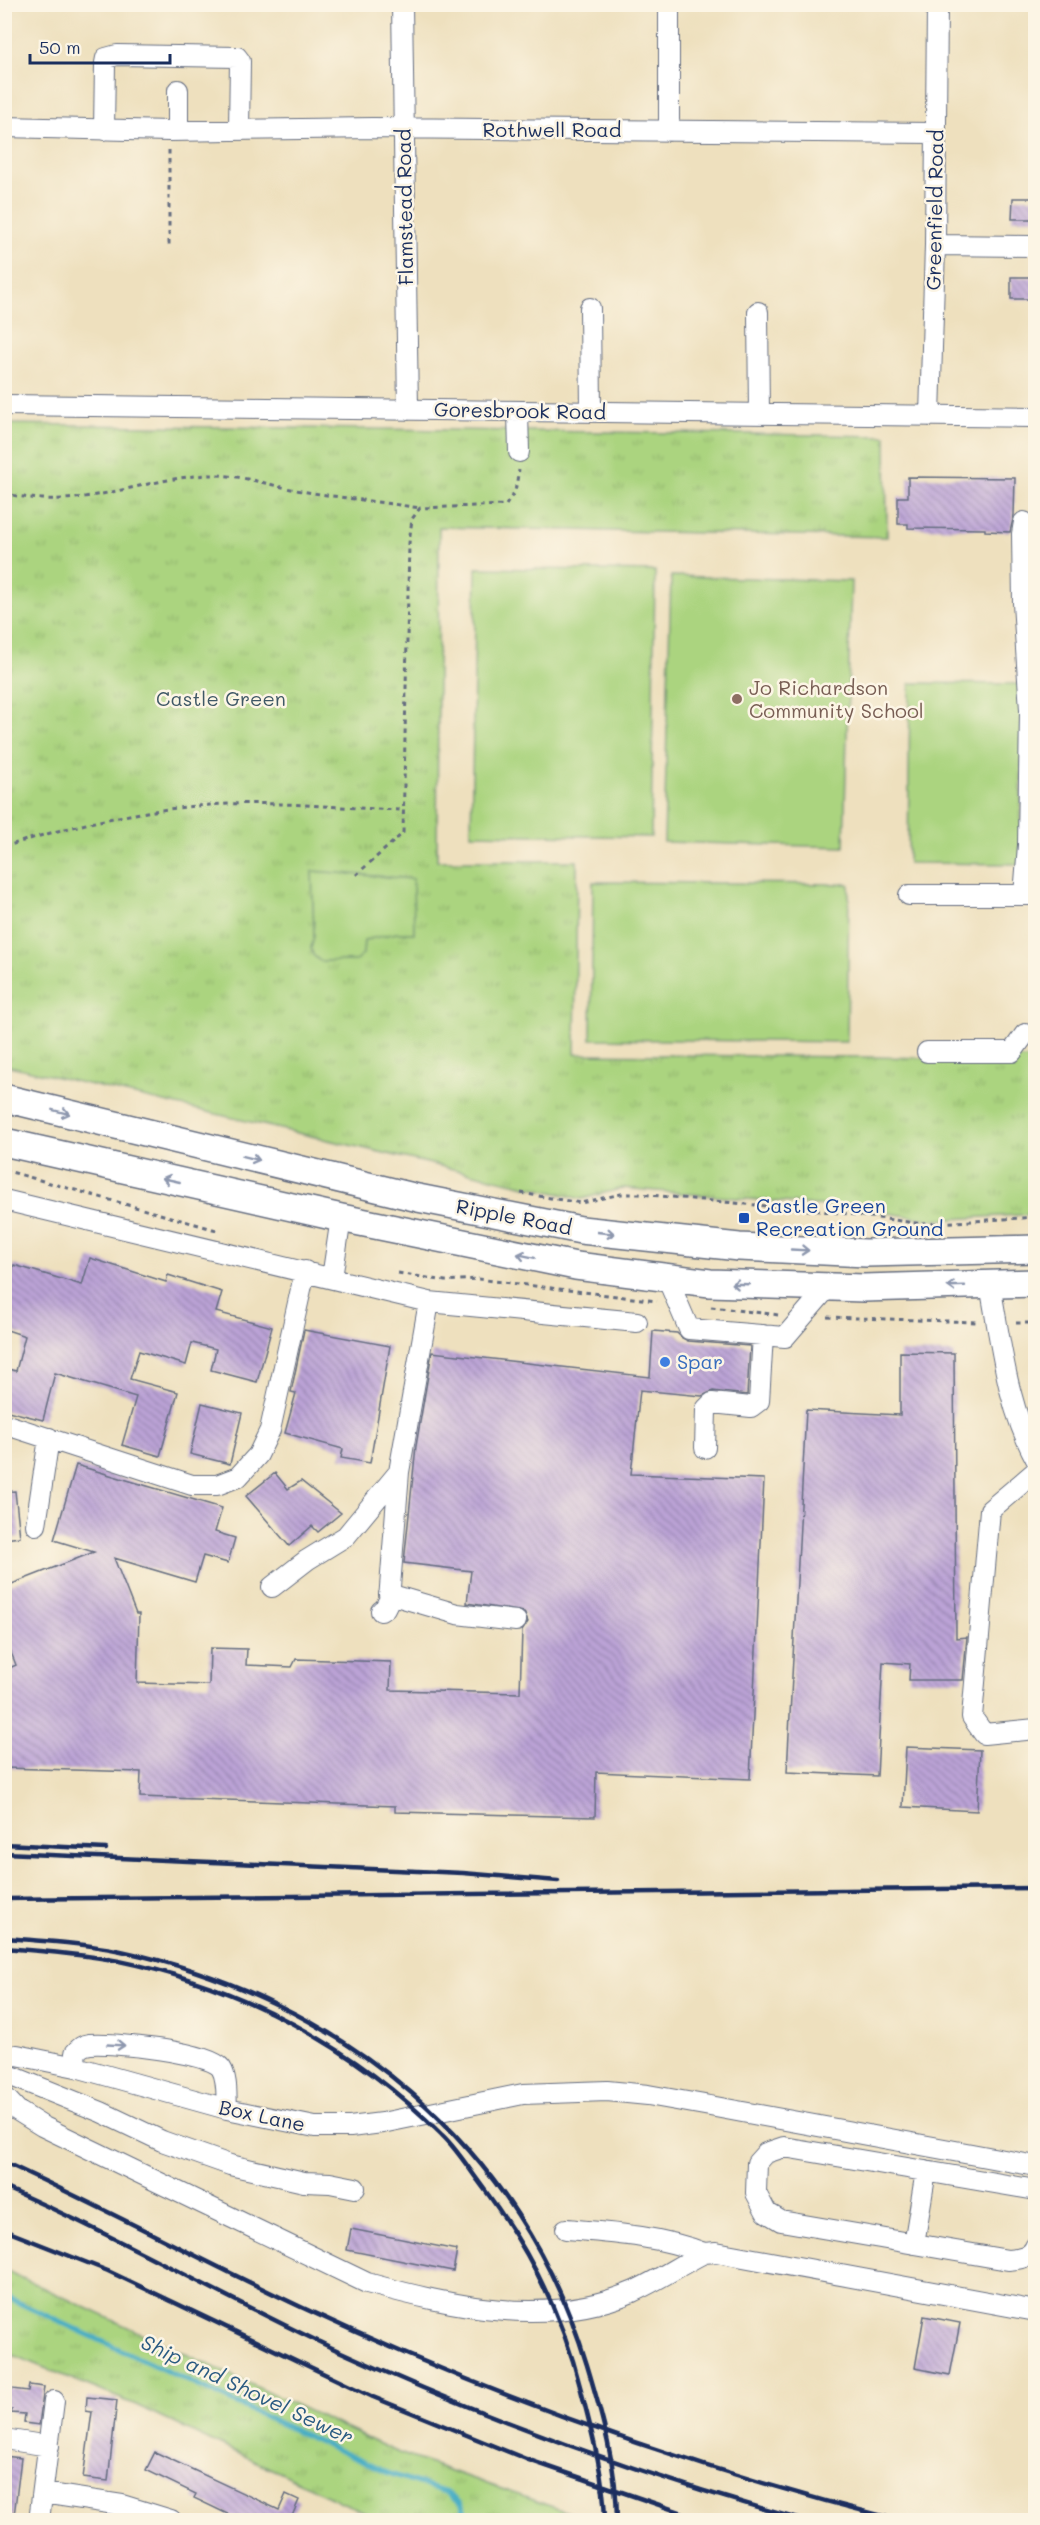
<svg xmlns="http://www.w3.org/2000/svg" width="1040" height="2525" viewBox="0 0 1040 2525" font-family="Mali,sans-serif">
  <style>
    .grass { fill: url(#grass-tufts); stroke: #63826e; stroke-width: 1.5 }
    .pitch { fill: #abd47f; stroke: #63826e; stroke-width: 1.5 }
    .lines { fill: none; stroke-linecap: round; stroke-linejoin: round }
    .stream { stroke: #46adc5; stroke-width: 5 }
    .building { fill: url(#building-back-hatch) }
    .minor-casing { stroke: #656d80; stroke-width: 22 }
    .highway-casing { stroke: #656d80; stroke-width: 30 }
    .path { stroke: #656d80; stroke-width: 3; stroke-dasharray: 4.5 4.5; stroke-linecap: butt }
    .minor { stroke: #fff; stroke-width: 20 }
    .highway { stroke: #fff; stroke-width: 27 }
    .rail { stroke: #1b2f5e; stroke-width: 4.5 }
    .oneway { stroke: #8d97ae }
    .education-dot { fill: #8d6e63; stroke: #fcf5e5; stroke-width: 2 }
    .transit-dot { fill: #1a4fb4; stroke: #fcf5e5; stroke-width: 2 }
    .shop-dot { fill: #3f7fe0; stroke: #fcf5e5; stroke-width: 2 }
    .labels { text-anchor: middle; stroke-width: 5; stroke-linejoin: round; paint-order: stroke }
    .street-label { font-size: 20px; fill: #1b2f5e; stroke: #fcf5e5 }
    .education-label { font-size: 20px; fill: #785e54; stroke: #fcf5e5; text-anchor: start }
    .park-label { font-size: 20px; fill: #3f5866; stroke: #fcf5e5 }
    .transit-label { font-size: 20px; fill: #164399; stroke: #fcf5e5; text-anchor: start }
    .shop-label { font-size: 20px; fill: #366cbe; stroke: #fcf5e5; text-anchor: start }
    .water-label { font-size: 21px; font-style: italic; fill: #2a5b82; stroke: #fcf5e5 }
  </style>
  <defs>
    <pattern id="grass-tufts" width="24" height="20" patternUnits="userSpaceOnUse" patternTransform="scale(1.5)"><rect width="24" height="20" fill="#abd47f"/><path d="M3 7l-1-3M5 7V3M7 7l1-3M15 17l-1-3M17 17v-4M19 17l1-3" fill="none" stroke="#93b670"/></pattern>
    <pattern id="building-back-hatch" width="6" height="6" patternUnits="userSpaceOnUse" patternTransform="scale(1.5)"><rect width="6" height="6" fill="#bba3d6"/><path d="M-1 5l2 2M0 0l6 6M5-1l2 2" fill="none" stroke="#9785b1"/></pattern>
  </defs>
  <rect width="100%" height="100%" fill="#fcf5e5"/>
  <filter id="ink" filterUnits="userSpaceOnUse"><feTurbulence type="fractalNoise" baseFrequency=".0167" numOctaves="2"/><feDisplacementMap in="SourceGraphic" scale="12" xChannelSelector="R" yChannelSelector="G"/><feConvolveMatrix kernelMatrix="1 2 1 2 8 2 1 2 1" color-interpolation-filters="sRGB"/></filter>
  <filter id="wash" filterUnits="userSpaceOnUse"><feTurbulence type="fractalNoise" baseFrequency=".008" numOctaves="4" result="noise"/><feDisplacementMap in="SourceGraphic" scale="24" xChannelSelector="R" yChannelSelector="G"/><feGaussianBlur stdDeviation="1.35" result="paint"/><feColorMatrix in="noise" values="0 0 0 0 0 0 0 0 0 0 0 0 0 0 0 0 0 1.4 0 .05"/><feComposite in="paint" operator="in"/></filter>
  <g filter="url(#wash)">
    <rect width="100%" height="100%" fill="#eee0be"/>
    <path class="grass" d="M5,424L886,436L887,537L439,527L437,861H577L575,1054L1035,1059V1214L934,1220L861,1209L623,1188L582,1199L5,1065Z
      M5,2270L399,2453L590,2520H367L365,2513L136,2405L5,2352Z"/>
    <path class="pitch" d="M476,568L655,571L651,837L471,834Z
      M671,576L851,581L844,847L664,842Z
      M910,683L1022,684L1021,864L908,863Z
      M312,871L413,879L414,933H397L364,940L363,954L356,961H320L313,955L311,948L314,936Z
      M593,882L849,884L847,1042L591,1039Z"/>
    <g class="lines">
      <path class="stream" d="M4,2296L385,2472L447,2493L460,2504L468,2520"/>
    </g>
    <g id="blocks">
      <path class="building" d="M1013,198H1035V219H1012Z
        M1011,277H1035V299H1011Z
        M908,477L1015,478L1014,515L1010,532L985,531V529L908,528V524H898V497H908Z
        M90,1258L166,1282L168,1275L222,1292L216,1312L272,1327L257,1382L211,1370L216,1349L192,1343L186,1365L139,1351L130,1379L178,1392L160,1456L122,1445L136,1397L55,1373L43,1420L4,1410V1368L16,1371L25,1336L4,1329V1295L14,1265L82,1285Z
        M304,1330L390,1346L370,1463L341,1458L343,1449L285,1433L296,1393L291,1392Z
        M653,1331L677,1333L682,1338L688,1341L750,1346L747,1395L713,1391L702,1396L640,1390L631,1474L764,1479L750,1779L596,1772L595,1817L395,1812V1806L140,1797L141,1772L4,1768L7,1669L16,1665L4,1634V1587L94,1552L54,1540L76,1465L222,1508L215,1532L235,1538L228,1563L203,1556L195,1582L114,1558L136,1614H139L137,1683L209,1685L210,1648L247,1649L246,1665L292,1667L296,1659L391,1662L390,1690L520,1693L522,1631L528,1622L524,1612L467,1603L471,1571L404,1563L416,1446L432,1352L650,1377Z
        M900,1352L954,1353L956,1638L967,1637L963,1680H909L910,1664L883,1662L877,1776L787,1772L806,1410L900,1415Z
        M202,1403L242,1413L230,1464L190,1454Z
        M275,1473L288,1489L301,1481L341,1513L318,1532L312,1526L289,1546L246,1496Z
        M15,1491L20,1537L4,1539V1492Z
        M906,1747L980,1750L977,1811L903,1807Z
        M351,2229L457,2250L453,2271L347,2250Z
        M924,2316L960,2323L950,2375L915,2368Z
        M29,2385L44,2387L39,2425L24,2423L25,2414L11,2413L12,2410L4,2409V2388L28,2391Z
        M87,2397L117,2400L108,2481L83,2478L92,2412L86,2411Z
        M155,2452L279,2510L286,2494L299,2500L292,2516L301,2520H240L194,2498L196,2494L146,2470Z
        M4,2456L21,2458L14,2516L4,2515Z"/>
    </g>
  </g>
  <g filter="url(#ink)">
    <use href="#blocks" fill-opacity="0" stroke="#656d80" stroke-width="1.5"/>
    <g class="lines">
      <g class="minor-casing">
        <path id="minor" d="M402,4L408,410
          M669,4V131
          M4,127L169,131L373,128L936,133
          M104,130L105,63L106,58L117,55L237,57L240,61L239,130
          M178,131V90
          M935,245L1032,246
          M590,308L591,412
          M758,312L759,414
          M4,405L1036,417
          M518,412L519,452
          M930,416L935,245L937,4
          M1024,522L1022,534L1023,603L1030,710L1028,845L1024,895
          M909,895H1036
          M927,1052H1012L1025,1034
          M4,1200L429,1302L637,1322
          M332,1278L341,1218
          M667,1278L689,1329L785,1337L828,1287
          M990,1285C1001,1343 1007,1406 1036,1459
          M4,1424L192,1485H217L238,1477L258,1455L270,1430L305,1271
          M705,1448L706,1409L712,1403L751,1407L759,1401L763,1335
          M1036,1471L990,1510L972,1717L984,1734L1036,1729
          M36,1525L49,1438
          M272,1587L307,1560L346,1536L399,1472L429,1302
          M389,1594L457,1614L516,1621
          M381,1611L385,1608L389,1600L399,1472
          M4,2057L17,2055L76,2067L227,2109L315,2127H350L382,2123L523,2094L607,2091L648,2095L710,2106L1036,2166
          M76,2067L75,2053C80,2047 83,2045 90,2044C112,2042 209,2052 221,2068C228,2079 226,2097 227,2109
          M4,2073L101,2112L162,2141L230,2165L304,2182L330,2183L355,2188
          M4,2096L18,2111L42,2126L367,2283C452,2306 547,2328 632,2292C657,2281 680,2265 704,2253L716,2252L1036,2311
          M1036,2190L784,2147L766,2153L757,2163L756,2193L766,2212L781,2221L1008,2260C1020,2259 1031,2258 1036,2245
          M566,2229C612,2233 660,2236 704,2253
          M914,2244L926,2171
          M4,2439L49,2446
          M43,2493L122,2505L171,2520
          M39,2520L54,2401"/>
      </g>
      <g class="highway-casing">
        <path id="highway" d="M4,1098L418,1198L581,1230L739,1247L866,1253L1036,1249
          M4,1142L341,1218L576,1266L710,1283L864,1288L1036,1283"/>
      </g>
      <path class="path" d="M169,150V247
        M4,493C79,513 136,479 208,475C240,474 271,486 302,491C341,498 381,502 420,508
        M4,847C93,818 186,800 280,804C321,805 362,809 404,810
        M356,875L403,833L409,543L412,519L420,508L506,505L515,491L519,470
        M4,1170L220,1231
        M521,1193L581,1203L621,1194H639L841,1213L923,1224L1036,1217
        M398,1273L445,1281L478,1279L657,1301
        M711,1307L779,1315
        M827,1317L977,1322
        M1016,1323H1036"/>
      <use href="#minor" class="minor"/>
      <use href="#highway" class="highway"/>
      <path class="rail" d="M4,1844L106,1849
        M4,1853L463,1873L558,1881
        M4,1899L1036,1888
        M4,1938C43,1941 82,1943 121,1951C342,1999 521,2145 587,2365C602,2415 617,2468 617,2520
        M4,1948C43,1951 81,1954 119,1961C241,1986 354,2046 442,2135C456,2148 467,2166 479,2182C527,2245 562,2312 581,2390C592,2433 604,2476 605,2520
        M4,2162C104,2208 201,2260 301,2307C492,2396 693,2469 898,2520
        M4,2187C115,2235 221,2296 330,2347C482,2417 641,2475 802,2520
        M4,2230L108,2271L373,2397L526,2459L703,2520"/>
    </g>
    <defs><path id="oneway-shaft" d="M-6 0H5M1.5-3L5.5 0L1.5 3" fill="none" stroke-width="1.6" stroke-linecap="round" stroke-linejoin="round" transform="scale(1.5)"/></defs>
    <g class="oneway">
      <use href="#oneway-shaft" transform="translate(61 1112) rotate(14)"/>
      <use href="#oneway-shaft" transform="translate(251 1158) rotate(14)"/>
      <use href="#oneway-shaft" transform="translate(171 1180) rotate(-167)"/>
      <use href="#oneway-shaft" transform="translate(606 1233) rotate(6)"/>
      <use href="#oneway-shaft" transform="translate(800 1250) rotate(3)"/>
      <use href="#oneway-shaft" transform="translate(526 1256) rotate(-168)"/>
      <use href="#oneway-shaft" transform="translate(740 1284) rotate(-178)"/>
      <use href="#oneway-shaft" transform="translate(956 1286) rotate(178)"/>
      <use href="#oneway-shaft" transform="translate(116 2045) rotate(3)"/>
    </g>
  </g>
  <circle class="education-dot" cx="737" cy="699" r="6"/>
  <rect class="transit-dot" x="738" y="1212" width="12" height="12" rx="3"/>
  <circle class="shop-dot" cx="665" cy="1362" r="6"/>
  <g class="labels">
    <g class="street-label">
      <text x="552" y="137">Rothwell Road</text>
      <text transform="translate(405 207) rotate(-91)" y="7">Flamstead Road</text>
      <text transform="translate(935 210) rotate(-89)" y="7">Greenfield Road</text>
      <text transform="translate(520 411) rotate(1)" y="7">Goresbrook Road</text>
      <text transform="translate(514 1217) rotate(11)" y="7">Ripple Road</text>
      <text transform="translate(262 2116) rotate(12)" y="7">Box Lane</text>
    </g>
    <g class="education-label">
      <text x="749" y="695">Jo Richardson<tspan x="749" dy="23">Community School</tspan></text>
    </g>
    <g class="park-label">
      <text x="221" y="706">Castle Green</text>
    </g>
    <g class="transit-label">
      <text x="756" y="1213">Castle Green<tspan x="756" dy="23">Recreation Ground</tspan></text>
    </g>
    <g class="shop-label">
      <text x="677" y="1369">Spar</text>
    </g>
    <g class="water-label">
      <text transform="translate(247 2390) rotate(25)" y="7">Ship and Shovel Sewer</text>
    </g>
  </g>
  <rect width="1040" height="2525" fill="none" stroke="#fcf5e5" stroke-width="24"/>
  <path d="M30 54v9h140v-9" fill="none" stroke="#1b2f5e" stroke-width="3"/>
  <text x="39" y="54" font-size="18" fill="#1b2f5e" stroke="#fcf5e5" stroke-width="4.5" paint-order="stroke">50 m</text>
</svg>
